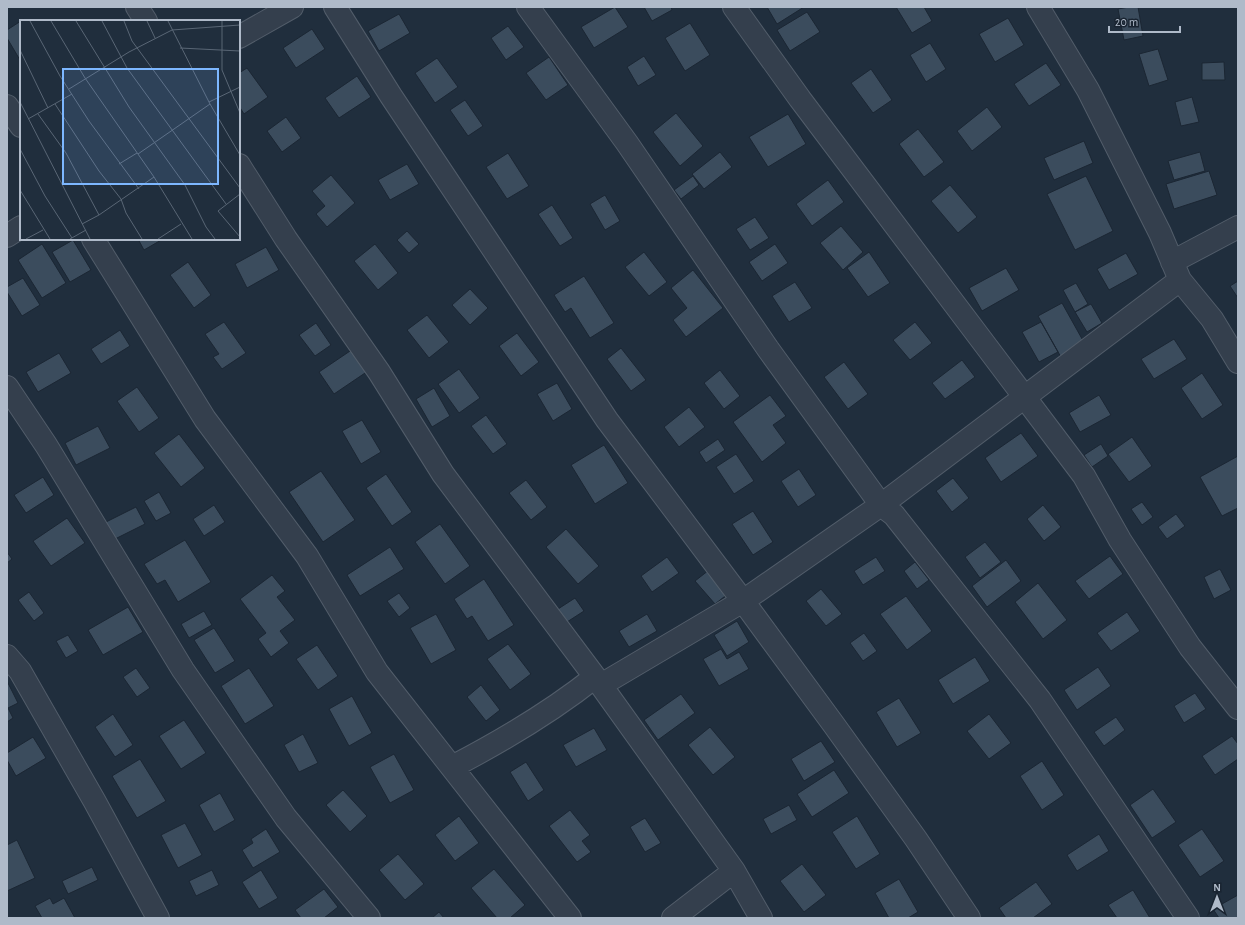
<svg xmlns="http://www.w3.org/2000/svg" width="1245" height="925" viewBox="0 0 1245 925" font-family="'Alegreya Sans',sans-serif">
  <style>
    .building { fill: #3b4c5d; stroke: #1b2633 }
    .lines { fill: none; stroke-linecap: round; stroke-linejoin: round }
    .minor-casing { stroke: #525d6a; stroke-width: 24 }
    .minor { stroke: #343f4d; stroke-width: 22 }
    .inset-road { fill: none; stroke: #596675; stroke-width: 1 }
    .view { fill: #7db7ff; fill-opacity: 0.15; stroke: #7db7ff; stroke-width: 2 }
    .inset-edge { fill: none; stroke: #afbac9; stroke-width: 2 }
  </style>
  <rect width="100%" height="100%" fill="#202e3d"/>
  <path class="building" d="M615,7L628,27L594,48L581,27Z
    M644,7H671L672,10L652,21Z
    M767,7H804L777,24Z
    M896,7H924L932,21L912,33Z
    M1129,7H1138L1143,36L1124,40L1118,9Z
    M807,12L820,32L790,51L777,30Z
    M399,14L410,33L379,51L368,31Z
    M1008,18L1024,45L995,62L979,34Z
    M24,19L25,21H21L20,60L7,38V30Z
    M690,23L710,55L685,71L665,38Z
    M508,26L524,47L506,60L491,38Z
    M312,29L325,49L296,68L283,48Z
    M930,43L946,69L926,82L910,55Z
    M1158,49L1168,80L1149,86L1139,54Z
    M644,56L656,75L638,86L627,67Z
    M549,57L568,85L546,100L526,73Z
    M437,58L458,87L435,103L415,73Z
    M1224,62L1225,80H1202V63Z
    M1046,63L1061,85L1029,106L1014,84Z
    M247,68L268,97L244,114L239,106V73Z
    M871,69L892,100L873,113L851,83Z
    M357,76L371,97L339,118L325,98Z
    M1192,97L1199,122L1181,126L1175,102Z
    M465,100L483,126L468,136L450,110Z
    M987,107L1002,127L972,151L957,131Z
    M676,113L703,146L680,166L653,132Z
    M788,114L806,144L768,167L749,137Z
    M286,117L301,138L282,152L267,131Z
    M918,129L944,162L924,177L899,144Z
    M1084,141L1093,163L1054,180L1044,158Z
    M720,152L732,167L704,189L692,174Z
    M1200,152L1205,171L1174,180L1168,161Z
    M508,153L529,186L507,199L486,167Z
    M407,164L419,184L390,200L378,180Z
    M1209,171L1217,195L1174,209L1166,184Z
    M331,175L355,203L327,227L316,214L325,206L312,191Z
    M693,176L699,185L681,199L674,190Z
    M1086,176L1113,231L1075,250L1047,194Z
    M828,180L844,202L812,226L796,204Z
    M950,185L977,217L958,233L931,201Z
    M605,195L620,221L605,230L590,204Z
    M552,205L573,238L560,246L538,214Z
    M755,217L769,238L750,250L736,229Z
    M841,226L863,252L843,270L820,243Z
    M407,231L419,244L409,253L397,240Z
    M138,239H163L144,250Z
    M73,240L91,270L70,282L52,252Z
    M42,244L66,283L42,298L18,260Z
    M375,244L398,273L378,290L354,261Z
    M775,244L788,263L762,281L749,262Z
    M266,247L279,270L247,288L235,264Z
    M644,252L667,282L649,296L625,267Z
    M869,252L890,283L868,297L847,268Z
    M1126,253L1138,274L1109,290L1097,269Z
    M188,262L211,295L194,308L170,275Z
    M1006,268L1019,290L982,311L969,288Z
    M693,270L723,308L686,337L673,320L687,308L671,288Z
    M584,276L614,323L590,338L571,308L565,312L554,295Z
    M23,278L40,305L22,316L7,292V287Z
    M1238,281V298L1230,286Z
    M795,282L812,308L789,322L772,296Z
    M1076,283L1088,304L1075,312L1063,290Z
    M470,289L488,308L470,325L452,305Z
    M1062,303L1086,346L1062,359L1038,316Z
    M1091,304L1102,323L1087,332L1075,312Z
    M427,315L449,342L429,358L407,330Z
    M224,322L246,353L222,369L213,357L219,354L205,334Z
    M915,322L932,343L910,360L893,340Z
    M1041,322L1058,352L1039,362L1022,332Z
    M316,323L331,345L315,356L299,335Z
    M120,330L130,346L101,364L91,349Z
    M517,333L539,362L521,376L499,346Z
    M1174,339L1187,359L1154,379L1141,359Z
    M621,348L646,380L631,391L607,359Z
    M353,349L368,371L334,394L319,372Z
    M59,353L71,373L38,392L26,372Z
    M962,360L975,377L945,399L932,383Z
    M844,362L868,394L848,409L824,377Z
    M459,369L480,398L459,413L438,384Z
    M720,370L740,396L724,409L704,383Z
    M1202,373L1223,405L1202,419L1181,388Z
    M557,383L572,409L553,421L537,394Z
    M137,387L159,418L139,432L117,401Z
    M434,388L450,416L432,427L416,399Z
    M770,395L786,416L773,425L786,443L762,462L733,422Z
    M1099,395L1111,415L1080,432L1069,413Z
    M689,407L705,427L679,447L664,427Z
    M486,415L507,444L493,454L471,426Z
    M362,420L381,452L361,464L342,431Z
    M98,426L110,448L76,465L65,443Z
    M1021,433L1038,456L1001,482L985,458Z
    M179,434L205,468L181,487L154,453Z
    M1132,437L1152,466L1129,482L1108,454Z
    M718,439L725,450L706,463L699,452Z
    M1101,444L1108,456L1092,467L1084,455Z
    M604,445L628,483L595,504L571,465Z
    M736,454L754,481L734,494L716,467Z
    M1238,456V508L1222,516L1200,477Z
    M799,469L816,495L798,507L781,481Z
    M321,471L355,520L323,542L289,492Z
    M386,474L412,512L392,526L366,488Z
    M43,477L54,495L26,513L14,495Z
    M953,478L969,498L952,512L936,491Z
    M526,480L547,507L531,520L509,493Z
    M159,492L171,513L156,521L144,501Z
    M1142,502L1153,517L1142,525L1131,509Z
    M214,505L225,522L204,536L193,519Z
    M1043,505L1061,527L1044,541L1027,519Z
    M136,507L145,524L111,541L102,524Z
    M753,511L773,542L753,555L732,524Z
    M1176,514L1185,526L1167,539L1158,527Z
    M67,518L85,543L51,566L33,541Z
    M440,524L470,566L445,584L415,542Z
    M566,529L599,566L578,584L546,547Z
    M185,540L211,582L178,602L165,580L157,584L144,564Z
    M985,542L1001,562L980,578L965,557Z
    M390,547L404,569L360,596L347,575Z
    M7,552L12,559L7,563Z
    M1110,556L1123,574L1089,599L1075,581Z
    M667,557L679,573L652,592L641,576Z
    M876,557L885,571L863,585L854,571Z
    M1006,560L1021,581L987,607L972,586Z
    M915,562L929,580L917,589L904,571Z
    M1220,569L1231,590L1214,599L1204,577Z
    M709,570L729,593L715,604L695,581Z
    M272,575L285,591L277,597L295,620L280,631L289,643L271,657L258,639L266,633L240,599Z
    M484,579L514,625L488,641L472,616L467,619L454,599Z
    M1038,583L1067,620L1043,639L1015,602Z
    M821,589L842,614L826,626L806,601Z
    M29,592L44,613L34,621L18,600Z
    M399,593L410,608L399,617L387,601Z
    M906,596L932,631L907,650L880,614Z
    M575,598L584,611L567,622L558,609Z
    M128,607L143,632L103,655L88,630Z
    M204,611L212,625L189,638L181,624Z
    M1127,612L1140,631L1111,651L1097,633Z
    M436,614L456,650L431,664L410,628Z
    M647,614L657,631L629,647L619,631Z
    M737,621L749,642L727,656L714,635Z
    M214,628L235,661L215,673L194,640Z
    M864,633L877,651L863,661L850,643Z
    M68,635L78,651L66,658L56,641Z
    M508,644L531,674L510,690L487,659Z
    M317,645L338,676L318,690L296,659Z
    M721,649L727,659L739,652L749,669L719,686L703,659Z
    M975,657L990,681L953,704L938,680Z
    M1098,667L1111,686L1077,710L1064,690Z
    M136,668L150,688L137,697L123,677Z
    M249,668L274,706L245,724L221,686Z
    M7,681L18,703L8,708L13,718L7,722Z
    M481,685L500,710L486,721L467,697Z
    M1195,693L1206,709L1184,723L1174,706Z
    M681,694L695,713L658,740L644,720Z
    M352,696L372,733L349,746L329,709Z
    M899,698L921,733L897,747L876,712Z
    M113,714L133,745L115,757L95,727Z
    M989,714L1011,743L989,759L967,731Z
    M1116,717L1125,730L1104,746L1094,732Z
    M184,720L206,753L181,769L159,736Z
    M710,727L735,757L713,775L688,745Z
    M594,728L607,750L576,767L563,745Z
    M303,734L318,763L299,772L284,745Z
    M1232,736L1238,744V759L1215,775L1202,756Z
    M33,737L46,758L16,776L7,760V753Z
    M821,741L835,762L804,781L791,759Z
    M394,754L414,790L390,803L370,767Z
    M140,759L166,801L137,818L112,776Z
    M1042,761L1064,795L1042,810L1020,776Z
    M526,762L544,790L528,801L510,772Z
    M834,770L849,793L812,817L797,794Z
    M1153,789L1176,822L1152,838L1130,805Z
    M343,790L367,816L350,832L326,805Z
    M220,793L235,820L214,832L199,805Z
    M789,805L797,820L771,834L763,819Z
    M570,810L590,835L582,841L591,852L577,862L549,826Z
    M459,816L479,843L455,861L435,835Z
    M857,816L880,854L856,869L832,832Z
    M645,818L661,843L645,852L630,827Z
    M185,823L202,855L178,868L161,835Z
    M266,829L280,852L253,868L242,850L253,843L251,839Z
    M1202,829L1224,861L1200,877L1178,845Z
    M1099,834L1109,851L1077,871L1067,855Z
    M17,840L35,878L7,891V845Z
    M398,854L424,884L405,900L379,870Z
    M802,864L826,895L804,912L780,881Z
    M92,867L98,880L68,894L62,881Z
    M494,869L525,905L510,918H497L471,888Z
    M212,870L219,885L196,896L189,881Z
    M261,870L278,898L259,909L242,882Z
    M899,879L918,912L908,918H889L875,893Z
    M1036,882L1052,904L1033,918H1006L999,908Z
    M324,889L338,907L324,918H301L295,910Z
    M1133,890L1150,918H1117L1108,905Z
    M1238,895V918H1219L1213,909Z
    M50,898L53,904L64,898L75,918H42L35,906Z
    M439,912L444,918H432Z"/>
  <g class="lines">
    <g class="minor-casing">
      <path id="minor" d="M137,7L146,21
        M335,7L391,96L607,420L743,601L834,725L916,839L969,918
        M528,7L627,143L768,349L881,505L894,515L1040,700L1188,918
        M734,7L800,99L1084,476L1120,540L1190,647L1238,708
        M1038,7L1088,90L1160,233L1180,280L1212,319L1238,362
        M239,37L292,7
        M7,106L21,126
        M239,165L286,239L379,372L443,474L595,677L734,871L761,918
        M7,236L21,227
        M93,239L205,419L307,556L377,672L570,918
        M1172,262L1238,227
        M7,387L46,445L183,670L286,818L369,918
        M7,656L20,671L95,802L158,918
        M601,685L743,601L881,505L1180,280
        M452,767C502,741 551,712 595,677
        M673,918L734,871"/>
    </g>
    <use href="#minor" class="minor"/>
  </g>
  <g transform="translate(20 20)">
    <rect width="220" height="220" fill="#202e3d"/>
    <path class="inset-road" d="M10,1L40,56L69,101L119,169M31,1L65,58L134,157L172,219M56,1L109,87L165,165L186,207L195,219M82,1L107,48L206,184M104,1L112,21L220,168M127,1L135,18M148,1L190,84L220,135M202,1V50L220,93M160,28L220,31M0,30L28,88M49,69L109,32L152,10L220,5M0,82L70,219M189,82L220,67M35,84L79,151L101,179L106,193L122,219M18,94L46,133L79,195M8,99L52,74M0,129L25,176L52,218M118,134L190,84M99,144L117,133M0,170L30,219M220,174L198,191L220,217M62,204L79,195L134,157M6,219L23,210M50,219L66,210M138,219L161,204"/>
    <path class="view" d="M43,49H198V164H43Z"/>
    <rect width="220" height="220" class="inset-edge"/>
  </g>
  <rect width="1245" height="925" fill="none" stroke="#afbac9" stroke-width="16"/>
  <g transform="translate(1217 897)" stroke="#192431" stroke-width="3" paint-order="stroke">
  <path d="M0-3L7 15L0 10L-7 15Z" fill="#afbac9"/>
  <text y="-6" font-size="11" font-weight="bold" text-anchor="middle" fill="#afbac9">N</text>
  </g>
  <path d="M1109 26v6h71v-6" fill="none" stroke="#afbac9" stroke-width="2"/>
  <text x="1115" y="26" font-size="12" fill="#afbac9" stroke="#192431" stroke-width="3" paint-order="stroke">20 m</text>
</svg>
